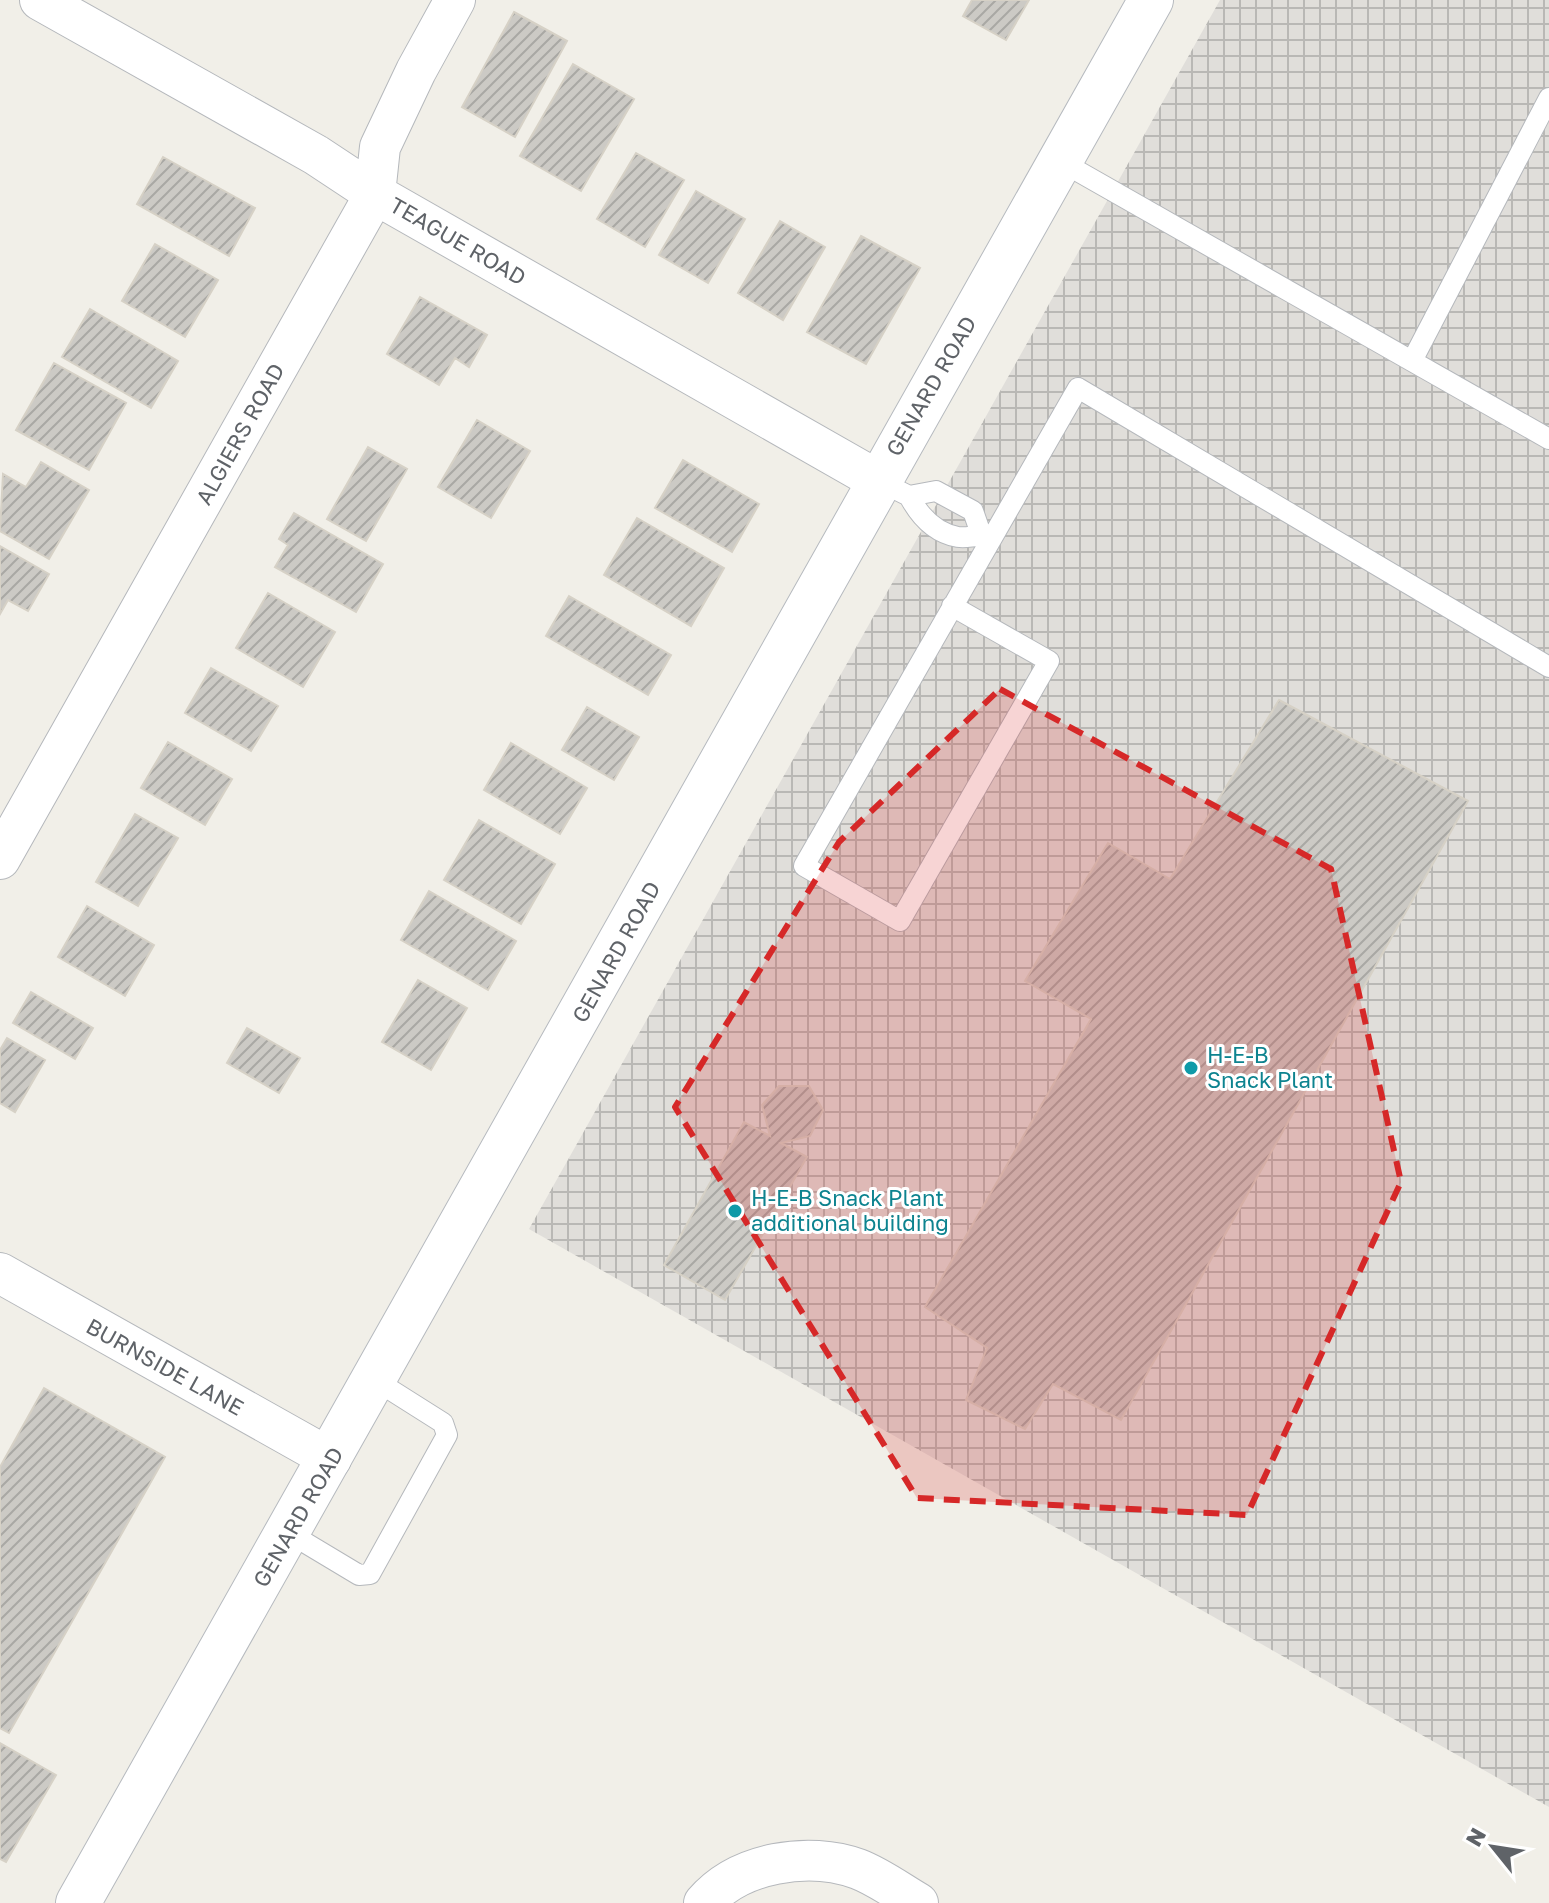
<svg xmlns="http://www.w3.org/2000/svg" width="1549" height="1903" viewBox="0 0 1549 1903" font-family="'Golos Text',sans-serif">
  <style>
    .industrial { fill: url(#industrial-grid) }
    .building { fill: url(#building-hatch); stroke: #d6d1c6; stroke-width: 2 }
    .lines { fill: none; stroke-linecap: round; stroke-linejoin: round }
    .lane-casing { stroke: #b5b8bc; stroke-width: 22 }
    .street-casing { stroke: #b5b8bc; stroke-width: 42 }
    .secondary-casing { stroke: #b6babf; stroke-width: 46 }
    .lane { stroke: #fff; stroke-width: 20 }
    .street { stroke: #fff; stroke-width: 40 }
    .secondary { stroke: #fff; stroke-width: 44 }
    .marked { fill: #d62828; fill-opacity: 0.2; stroke: #d62828; stroke-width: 6; stroke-dasharray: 16 10; stroke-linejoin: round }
    .culture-dot { fill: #0f9aa8; stroke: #fff; stroke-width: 3 }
    .labels { text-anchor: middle; stroke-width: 6; stroke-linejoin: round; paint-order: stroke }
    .street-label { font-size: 22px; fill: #5f6368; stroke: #fff }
    .culture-label { font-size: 22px; fill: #0d838f; stroke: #fff; text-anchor: start }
  </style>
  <defs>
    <pattern id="industrial-grid" width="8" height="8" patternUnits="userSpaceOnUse" patternTransform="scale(2)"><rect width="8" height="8" fill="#e0deda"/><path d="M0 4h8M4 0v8" fill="none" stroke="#b9b8b5"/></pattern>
    <pattern id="building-hatch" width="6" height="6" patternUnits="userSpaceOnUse" patternTransform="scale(2)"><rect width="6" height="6" fill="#cccac5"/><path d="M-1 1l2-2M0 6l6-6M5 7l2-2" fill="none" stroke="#a9a8a4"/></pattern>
  </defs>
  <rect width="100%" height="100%" fill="#f1efe8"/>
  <path class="industrial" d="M1220,0H1549V1807L529,1229Z"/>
  <path class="building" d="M972,0H1029L1006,40L963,16Z
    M514,12L567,41L515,137L462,107Z
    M573,64L634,99L581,191L520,156Z
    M636,153L684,180L645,247L597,219Z
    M163,157L255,208L229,256L137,204Z
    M696,191L745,219L708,283L659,255Z
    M780,221L825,247L783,320L738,293Z
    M861,236L920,268L866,364L807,332Z
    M155,244L218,280L185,337L122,301Z
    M420,297L487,335L469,367L455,358L439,385L387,354Z
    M90,309L178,361L151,408L62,357Z
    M54,363L126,403L89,470L16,430Z
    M477,420L530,451L491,518L438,487Z
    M368,447L407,469L366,541L327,519Z
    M683,460L759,504L732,552L655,508Z
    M41,462L89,490L49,559L0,531L3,474L26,487Z
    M294,513L383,564L356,612L275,567L288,545L279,539Z
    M637,518L724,568L691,626L604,575Z
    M0,546L49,574L28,611L8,600L0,614Z
    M268,593L335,632L303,687L236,648Z
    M569,596L671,655L648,695L546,636Z
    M211,668L278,706L251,751L185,713Z
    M1279,700L1468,801L1121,1420L1053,1384L1025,1429L966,1400L987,1348L925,1307L1091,1019L1025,981L1108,843L1170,879Z
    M587,707L639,737L614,780L562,750Z
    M168,742L232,779L205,825L141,788Z
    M511,743L587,788L560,834L484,790Z
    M135,814L178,838L138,906L96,882Z
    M479,820L555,864L521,924L444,880Z
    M429,891L516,941L488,990L401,940Z
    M87,906L154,945L125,996L58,957Z
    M418,980L467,1008L431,1070L382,1042Z
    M31,992L93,1028L75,1059L13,1023Z
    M247,1028L300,1058L279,1093L227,1063Z
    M7,1038L45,1060L15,1112L0,1103V1050Z
    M779,1086H809L823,1110L810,1136L781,1143L807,1157L725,1300L664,1265L744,1122L770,1136L762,1105Z
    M44,1388L165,1457L9,1733L0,1728V1467Z
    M0,1743L56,1775L6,1862L0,1859Z"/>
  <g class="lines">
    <g class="lane-casing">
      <path id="lane" d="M1060,161L1549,439
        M1412,361L1549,98
        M877,480L909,496L936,491L973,511L981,534
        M909,496C919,515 935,533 958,537C971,539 978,532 990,540
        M952,606L1049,661L900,921L804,866L1078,388L1549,667
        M289,1533L359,1575L370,1574L447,1435L443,1423L375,1380"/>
    </g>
    <g class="street-casing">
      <path id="street" d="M40,0L316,155L375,194L877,480
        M0,859L375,194L380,147L416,71L455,0
        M0,1273L331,1459
        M704,1903C739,1862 809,1851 858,1869C879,1877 899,1892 918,1903"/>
    </g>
    <g class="secondary-casing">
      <path id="secondary" d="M78,1903C439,1270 792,633 1151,0"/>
    </g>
    <use href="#lane" class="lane"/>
    <use href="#street" class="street"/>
    <use href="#secondary" class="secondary"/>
  </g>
  <path class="marked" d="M1000,689L1331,869L1401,1182L1247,1515L917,1498L675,1107L839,842Z"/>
  <g class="culture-dot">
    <circle cx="1191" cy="1068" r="8"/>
    <circle cx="735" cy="1211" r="8"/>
  </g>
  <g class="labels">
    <g class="street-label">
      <text transform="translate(458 241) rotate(30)" y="8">TEAGUE ROAD</text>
      <text transform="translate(931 386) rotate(-60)" y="8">GENARD ROAD</text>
      <text transform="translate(240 434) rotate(-61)" y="8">ALGIERS ROAD</text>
      <text transform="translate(616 952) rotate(-61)" y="8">GENARD ROAD</text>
      <text transform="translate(165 1367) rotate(29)" y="8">BURNSIDE LANE</text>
      <text transform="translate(298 1517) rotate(-60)" y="8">GENARD ROAD</text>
    </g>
    <g class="culture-label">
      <text x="1207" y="1063">H-E-B<tspan x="1207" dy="25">Snack Plant</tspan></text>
      <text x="751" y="1206">H-E-B Snack Plant<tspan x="751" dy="25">additional building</tspan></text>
    </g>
  </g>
  <g transform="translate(1493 1847) rotate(300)" stroke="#ffffff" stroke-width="6" paint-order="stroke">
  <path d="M0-6L14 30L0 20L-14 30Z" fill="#5f6368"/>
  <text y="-12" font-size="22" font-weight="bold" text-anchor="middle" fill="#5f6368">N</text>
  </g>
</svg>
